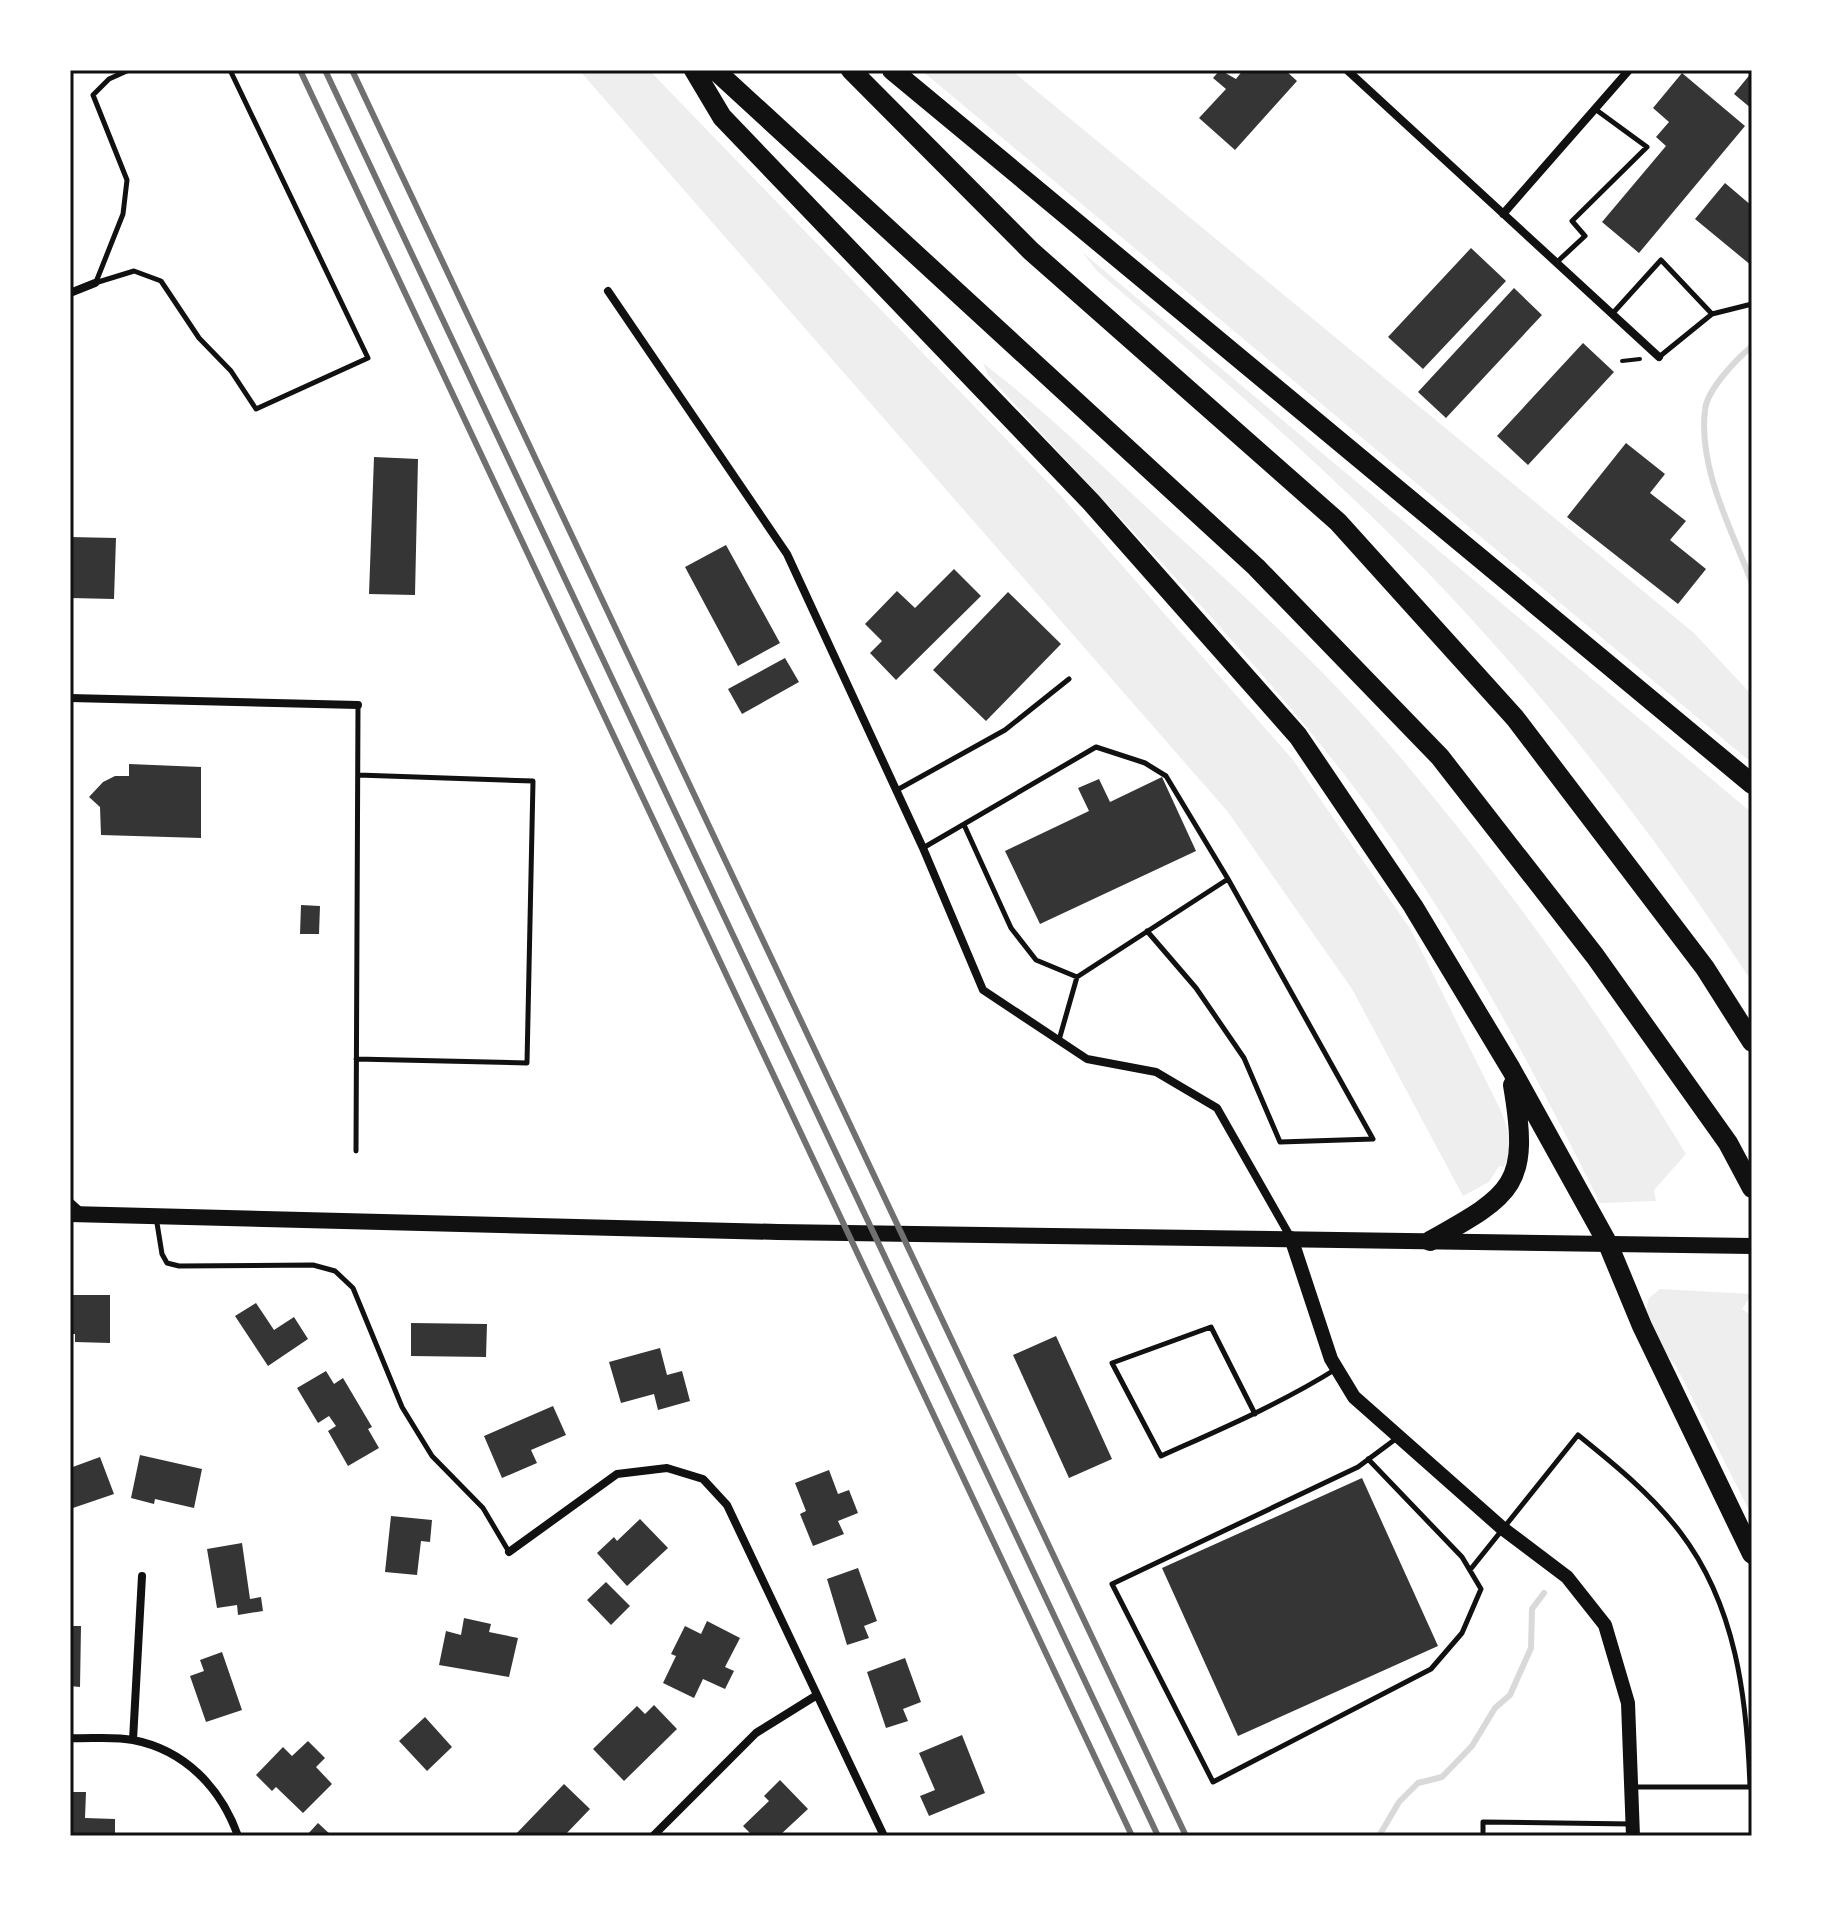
<svg xmlns="http://www.w3.org/2000/svg" width="1822" height="1906" viewBox="0 0 1822 1906" font-family="Ubuntu,sans-serif">
  <style>
    .green { fill: #eee }
    .lines { fill: none; stroke-linecap: round; stroke-linejoin: round }
    .stream { stroke: #d9d9d9; stroke-width: 6 }
    .building { fill: #353535 }
    .path { stroke: #111; stroke-width: 4 }
    .service { stroke: #111; stroke-width: 5 }
    .minor { stroke: #111; stroke-width: 8 }
    .tertiary { stroke: #111; stroke-width: 14 }
    .primary { stroke: #111; stroke-width: 16 }
    .motorway { stroke: #111; stroke-width: 20 }
    .rail { stroke: #707070; stroke-width: 6 }
    .neatline { fill: none; stroke: #111; stroke-width: 3 }
  </style>
  <rect width="100%" height="100%" fill="#fff"/>
  <path class="green" d="M579,70H649L1060,495L1293,760L1411,930L1500,1109C1508,1128 1514,1147 1504,1167L1499,1166L1489,1182L1463,1196L1352,989L1228,812Z
    M921,70H1011L1694,633L1752,695V763Z
    M1082,252L1752,813V982C1662,845 1562,715 1449,595C1340,479 1218,375 1097,271Z
    M983,363C1044,410 1099,463 1155,515C1240,592 1326,670 1400,757C1506,882 1601,1014 1686,1154L1654,1190L1656,1201L1600,1203C1534,1071 1466,942 1379,821C1263,661 1120,522 988,375Z
    M1660,1289L1752,1294L1742,1309L1752,1316V1516L1676,1366L1655,1341L1646,1310L1649,1298Z"/>
  <g class="lines">
    <path class="stream" d="M1752,346C1737,359 1707,389 1705,410C1698,469 1732,530 1752,583
      M1379,1836L1399,1802L1418,1783L1442,1777L1472,1746L1495,1708L1510,1695L1531,1648L1532,1609L1544,1593"/>
  </g>
  <path class="building" d="M1220,70L1236,79L1243,70H1285L1297,81L1235,150L1199,118L1226,89L1213,78Z
    M1752,72V109L1734,94Z
    M1682,73L1745,126L1639,253L1602,222L1666,146L1656,137L1669,122L1653,108Z
    M1725,183L1752,206V266L1695,219Z
    M1471,248L1506,281L1423,369L1388,337Z
    M1514,288L1542,315L1446,418L1418,392Z
    M1583,343L1614,372L1528,465L1497,436Z
    M1626,443L1665,474L1650,493L1686,521L1670,540L1706,569L1678,604L1567,517Z
    M374,457L418,459L415,595L369,594Z
    M70,537L116,538L114,599L70,598Z
    M726,545L780,643L738,666L685,567Z
    M954,569L981,596L896,680L870,653L882,641L865,624L897,591L915,608Z
    M1008,592L1061,644L986,721L933,670Z
    M785,658L799,682L742,714L728,689Z
    M129,764L201,767V838L101,835L100,807L89,797L103,782L115,776H129Z
    M1162,777L1196,851L1040,924L1005,851L1089,811L1078,788L1099,779L1110,802Z
    M301,905L320,906L319,934H300Z
    M70,1295H110V1343L75,1342V1334H70Z
    M256,1303L274,1330L294,1317L308,1339L268,1366L235,1316Z
    M411,1323L487,1324L486,1357L411,1356Z
    M1056,1336L1112,1459L1069,1478L1013,1355Z
    M660,1348L667,1375L682,1371L690,1401L658,1410L654,1394L621,1403L609,1362Z
    M326,1371L334,1384L343,1378L372,1427L368,1429L379,1448L348,1466L328,1431L336,1426L329,1416L318,1423L297,1388Z
    M553,1406L566,1435L531,1450L537,1463L502,1478L484,1436Z
    M140,1455L202,1469L194,1508L155,1499L154,1504L131,1498Z
    M100,1457L114,1494L70,1509V1468Z
    M829,1470L838,1494L849,1490L858,1513L838,1521L844,1534L813,1546L800,1514L806,1511L795,1483Z
    M1362,1478L1438,1646L1238,1736L1162,1568Z
    M391,1516L432,1520L430,1542L421,1541L417,1575L385,1572Z
    M640,1519L668,1548L627,1586L597,1553L614,1537L617,1541Z
    M242,1543L250,1599L261,1597L263,1611L238,1615L237,1605L217,1608L207,1549Z
    M858,1568L877,1621L864,1626L869,1638L847,1645L827,1579Z
    M606,1582L630,1606L611,1625L587,1600Z
    M464,1618L491,1624L489,1632L518,1638L509,1677L439,1665L446,1631L461,1635Z
    M707,1621L740,1638L725,1667L734,1671L725,1689L703,1679L694,1698L663,1683L676,1656L671,1654L685,1626L701,1634Z
    M70,1626H81L80,1687L70,1686Z
    M222,1652L242,1710L206,1722L190,1676L204,1671L200,1660Z
    M905,1658L921,1702L903,1709L908,1721L886,1728L867,1672Z
    M654,1705L677,1729L624,1781L593,1749L637,1706L645,1714Z
    M425,1717L452,1747L427,1771L399,1741Z
    M962,1735L985,1793L929,1816L920,1796L935,1790L919,1753Z
    M308,1741L325,1758L316,1767L332,1784L303,1813L276,1787L272,1791L256,1775L283,1747L292,1756Z
    M780,1780L808,1809L779,1836H753L743,1826L769,1801L764,1796Z
    M564,1784L590,1809L564,1836H514Z
    M70,1792H86L85,1818L115,1819V1836L70,1834Z
    M318,1823L332,1836H306Z"/>
  <g class="lines">
    <path class="path" d="M1622,361L1640,359"/>
    <path class="service" d="M1557,262L1585,236L1572,221L1647,147L1595,109
      M96,282L123,214L127,180L93,95L109,79L129,70
      M95,283L134,271L161,281L199,338L231,371L256,409L368,358L230,70
      M1613,313L1661,260L1712,314L1659,357
      M1712,314L1752,304
      M897,790L1005,730L1069,679
      M965,827L1011,928L1036,960L1077,977
      M923,848L1096,747L1145,763L1166,776L1228,879
      M1059,1040L1077,977L1228,879L1373,1139L1280,1142L1244,1058L1196,988L1147,931
      M356,1059L527,1063L533,781L358,775
      M356,1151L358,705
      M70,1200L80,1209
      M156,1217L162,1254L167,1263L179,1266L313,1265L335,1271L353,1288L402,1407L432,1456L483,1508L509,1552
      M1255,1414L1211,1327L1112,1363L1161,1456C1221,1429 1280,1404 1336,1369
      M1368,1459L1462,1557L1481,1589L1462,1633L1431,1669L1213,1782L1112,1584L1358,1467L1397,1438
      M1470,1570L1578,1435C1614,1464 1651,1494 1680,1532C1736,1605 1747,1698 1750,1787H1633
      M1483,1836V1822L1632,1824"/>
    <path class="minor" d="M1347,70L1659,357
      M1503,214L1629,70
      M608,291L787,554L923,848L983,990L1087,1059L1156,1072L1217,1108L1291,1238
      M70,293L95,283
      M70,698L358,705
      M509,1552L617,1474L667,1468L703,1479L727,1505L884,1836
      M70,1738C90,1739 113,1736 133,1740C185,1750 221,1788 238,1836
      M133,1740L142,1576
      M653,1836L756,1733L817,1695"/>
    <path class="tertiary" d="M1291,1238L1331,1359L1354,1397L1502,1528L1567,1577L1605,1625L1628,1703L1633,1836"/>
    <path class="primary" d="M70,1214L778,1232L1752,1246"/>
    <path class="motorway" d="M694,70L722,117L1091,502L1298,736L1413,906L1511,1069L1608,1244L1642,1326L1752,1554
      M715,70L1256,567L1440,757L1595,956L1728,1143L1752,1188
      M851,70L1031,251L1338,522L1515,718L1705,968L1752,1042
      M892,70L1752,784
      M1430,1241C1514,1194 1530,1185 1513,1085"/>
    <path class="rail" d="M300,70L1132,1836
      M325,70L1158,1836
      M352,70L1186,1836"/>
  </g>
  <rect width="1822" height="1906" fill="none" stroke="#ffffff" stroke-width="144"/>
  <rect x="72" y="72" width="1678" height="1762" class="neatline"/>
</svg>
